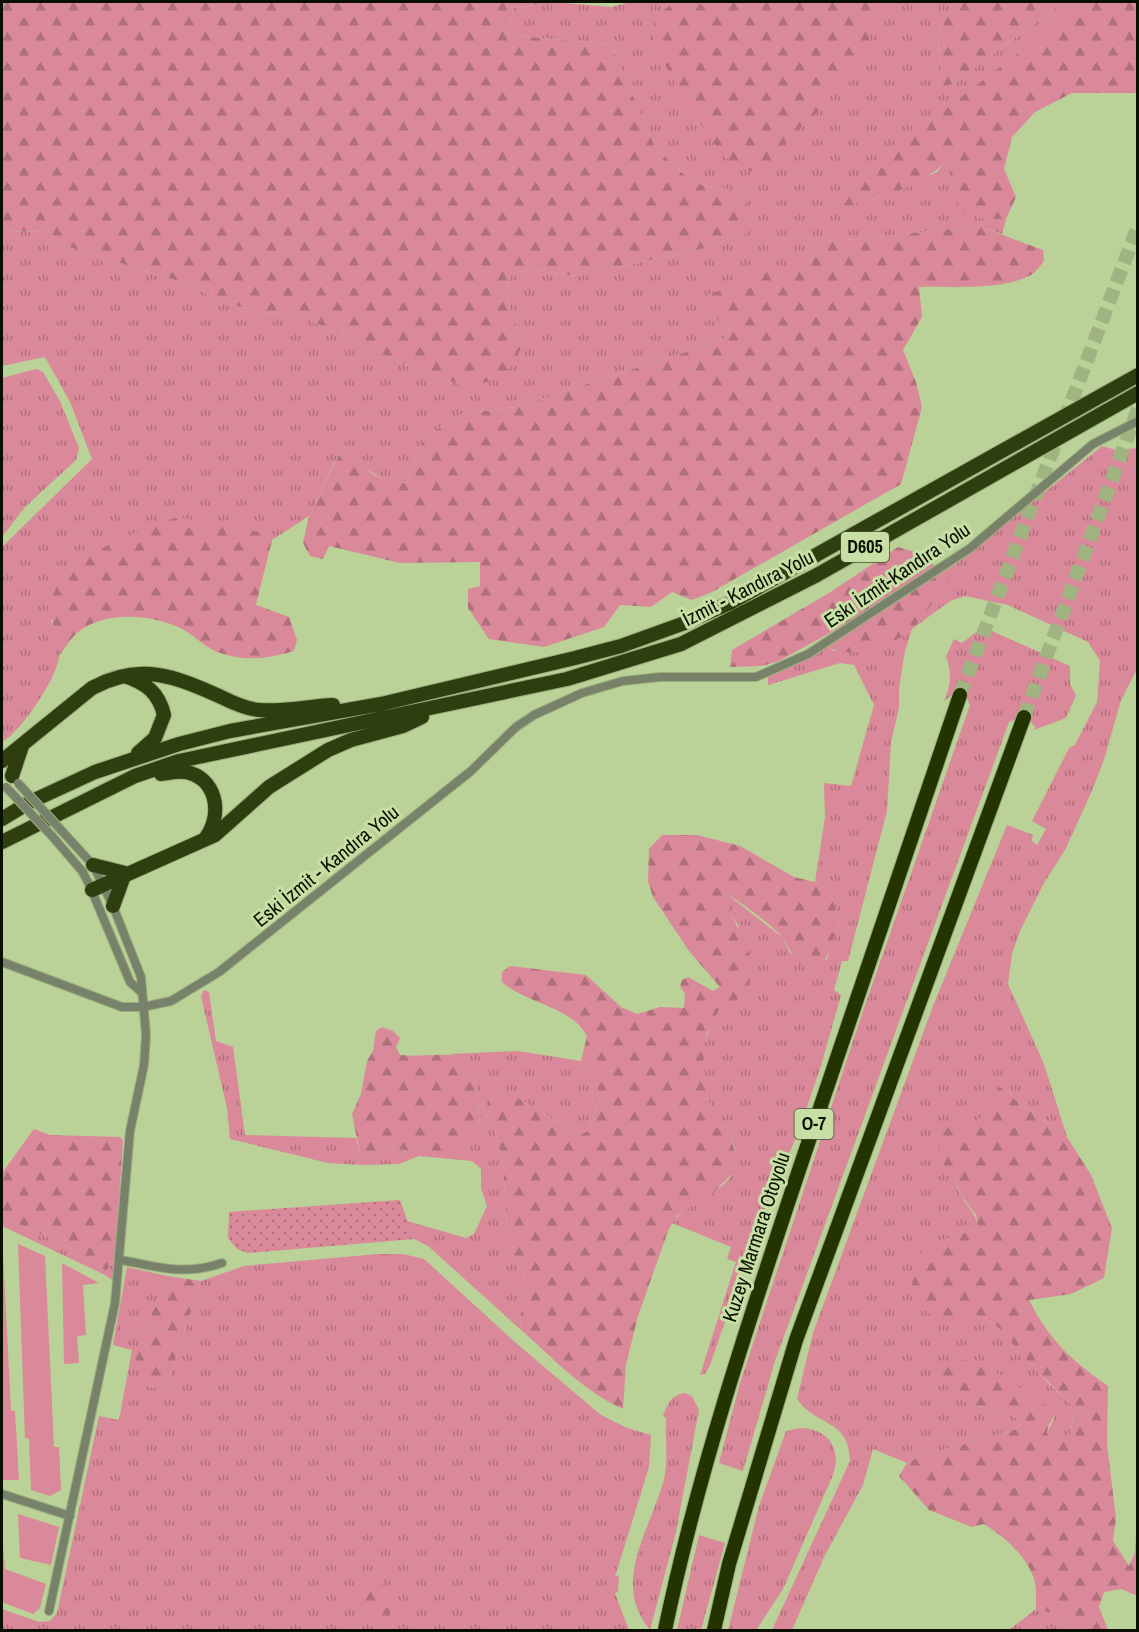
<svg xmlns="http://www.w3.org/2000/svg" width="1139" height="1632" viewBox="0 0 1139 1632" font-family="'Archivo Narrow',sans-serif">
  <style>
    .grass { fill: url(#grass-tufts) }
    .forest { fill: url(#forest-firs) }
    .park { fill: url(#park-dots) }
    .garden { fill: #da899a }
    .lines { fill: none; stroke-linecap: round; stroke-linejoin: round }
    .motorway-tunnel { stroke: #9fb481; stroke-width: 14; stroke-dasharray: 14 7; stroke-linecap: butt }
    .minor-casing { stroke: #9aae7d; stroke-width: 10 }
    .trunk-casing { stroke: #9aae7d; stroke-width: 16 }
    .motorway-casing { stroke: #9aae7d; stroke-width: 16 }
    .minor { stroke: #78826b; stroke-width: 8 }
    .trunk { stroke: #2e3e0f; stroke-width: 14 }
    .motorway { stroke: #243400; stroke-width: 14 }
    .minor-bridge-casing { stroke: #9aae7d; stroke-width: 10; stroke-linecap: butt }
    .minor-bridge { stroke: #78826b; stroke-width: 8 }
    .labels { text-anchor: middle; stroke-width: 6; stroke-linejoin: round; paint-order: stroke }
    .shield { fill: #c7dea5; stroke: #424e32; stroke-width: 1.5 }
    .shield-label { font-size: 18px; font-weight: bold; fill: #091000 }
    .street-label { font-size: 20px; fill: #091000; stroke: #c7dea5 }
  </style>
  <defs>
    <pattern id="grass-tufts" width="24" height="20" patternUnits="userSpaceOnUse" patternTransform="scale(1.5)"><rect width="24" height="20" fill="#da899a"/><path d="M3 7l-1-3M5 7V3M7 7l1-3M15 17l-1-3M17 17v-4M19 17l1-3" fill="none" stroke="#af6f7b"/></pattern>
    <pattern id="forest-firs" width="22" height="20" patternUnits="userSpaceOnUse" patternTransform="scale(1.5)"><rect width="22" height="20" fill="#da899a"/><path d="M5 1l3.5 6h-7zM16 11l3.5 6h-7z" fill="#af6f7b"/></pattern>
    <pattern id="park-dots" width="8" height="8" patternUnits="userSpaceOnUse" patternTransform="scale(1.5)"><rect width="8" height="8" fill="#da899a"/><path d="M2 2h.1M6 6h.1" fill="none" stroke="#af6f7b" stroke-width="1.8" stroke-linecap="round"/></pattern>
  </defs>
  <rect width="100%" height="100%" fill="#bad198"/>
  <path class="grass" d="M552,2L612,7L630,2H956C945,18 936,34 939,55C940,68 944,73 940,87L954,83L1064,2H1085L996,72L871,201L937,172L948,159L952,188L984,219H1006L1002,234L979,226L810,244L811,267L715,317L730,332L723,340L516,407L462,414L424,438L407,483L388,482L339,453L309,516L272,540L259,532L51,620C54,631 60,646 59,657C57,678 20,733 2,742V547L92,459L70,402L45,357L2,366V231L49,232L69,247L188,284L226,303L256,311L305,318L415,369L467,387L522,344L506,294L512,273L530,270L576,276L701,249L747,233V193L693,183L655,147L610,44L507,35L514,8Z
    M36,369L43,372L60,401L79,448L76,460L25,507L2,537V378Z
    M1102,446L1116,450L1137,448V669L1121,700L1104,760L1091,793L1065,850L1044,883L1021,929L1012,953L1008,984L1044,1064L1067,1137L1014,1099L1009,1090L977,1122L965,1128C958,1152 948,1171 961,1195C968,1208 976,1213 978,1228L958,1236L948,1320L966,1315L981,1317L998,1326L1047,1382L1071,1404L1073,1418L1070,1434L1056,1443L1047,1433L1056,1414L990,1369L967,1404L1004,1412L1022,1421L1017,1429L919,1457L907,1463L873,1449L863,1485L825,1555L792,1630H772L850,1461C849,1418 816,1427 797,1399L813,1333L933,1006L1007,825L1033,835L1032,841L1037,845L1046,829L1032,821L1069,748L1075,745L1097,702L1100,661L1088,642L1008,605L965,596L950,601L912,629L905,651L899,688V708L891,742L887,811L848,961H842L834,990L841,995L821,1066L798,1133L759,1223L710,1365L705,1374L700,1375L736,1262L727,1259L731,1247L672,1223C683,1203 730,1192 735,1167C741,1141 718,1121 708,1100C696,1075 702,1035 718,1012C723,1005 737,1000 745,995L738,925L728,909L724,892L782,937L791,954L827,960L831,940L840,923L830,891L815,882L825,817L824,783L851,786L874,705L854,665L840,663L768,685V677L803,661L827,646L834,651L912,629L957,563Z
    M983,627L1070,666V684L1076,695L1066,718L1034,730L1035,727C1028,716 1020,717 1009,722L775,1361L743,1471L719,1463L740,1383L864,1008L970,705L967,699L952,695L944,701C951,685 952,673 946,656L954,639L962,643Z
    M204,990L209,992L216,1041L233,1047L245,1135L356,1138L361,1159H369L384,1145C415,1154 467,1159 480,1121C476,1092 481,1067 450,1054L518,1051L581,1061C605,1091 601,1096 588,1131L580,1135L518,1098L486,1114L495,1130L503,1163L508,1247L524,1274L520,1329L428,1246L414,1239L407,1221L466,1238L474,1234L487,1206L481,1188V1169L472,1161L419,1156L399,1164L363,1165L328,1163L230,1139L227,1108L201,996Z
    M2,1217L61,1243L106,1271L115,1260L113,1281L105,1275L2,1226Z
    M378,1254H403L424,1259L516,1343L601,1415L627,1428L651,1435L649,1467L615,1577L619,1575L618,1592L615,1593L629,1630H2V1609L39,1622L50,1621L57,1613L99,1416L119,1420L132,1350L113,1345L127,1267L167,1276L134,1355L165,1390L201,1281L244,1266Z
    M684,1393L692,1396L699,1410L676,1532L650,1630C611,1583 649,1532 663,1483C669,1464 665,1438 666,1418L663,1416C668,1404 670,1396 684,1393Z
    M799,1428C828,1428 842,1448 833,1475L783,1589L757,1629L728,1630L759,1506L786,1431Z
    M699,1535L725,1543L701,1630H677Z
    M1036,1609L1052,1613L1072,1630H1009Z"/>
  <path class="forest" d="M2,2H552L514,8L507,35L610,44L655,147L693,183L747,193V233L701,249L576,276L530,270L512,273L506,294L522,344L515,363L494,380L467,387L415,369L305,318L256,311L226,303L188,284L69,247L49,232L2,231Z
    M677,2H695L713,10L723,2H883L865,49L847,78L823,95L816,114L789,138L765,172L750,171L724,157L687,104L654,45V21L665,9Z
    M956,2H1064L954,83L939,88C944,72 940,70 939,55C936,34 945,18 956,2Z
    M1085,2H1137V93H1072L1035,112L1012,137L1004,169L1016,197L1006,219H984L961,212L952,188L948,160C923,186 866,206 829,207L824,202Z
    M979,226L1043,250L1044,261C1040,266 1036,272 1031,275C1001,291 952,286 919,287L922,317L903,350L916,382L922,407L901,484L712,592L692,600L672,592L651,607L620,605L604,627L544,647L489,639L468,608V589L480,586V562L400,563L329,546L323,559L310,556L303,543L309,516L344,444C364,469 374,482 407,483L424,438L462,414L516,407L723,340L730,332L715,317L708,295L785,265L811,267L809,244Z
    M178,517L259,532L272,540L256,605L289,617L297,640L294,651C266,659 246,662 217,652C203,646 192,633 178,627C149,614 103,611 77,633C70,639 65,648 60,655C54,633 47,609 56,587C68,557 148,527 178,517Z
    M898,547L922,554L935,566L837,629L779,661L762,666L730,667L732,650L829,593Z
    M957,563C943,584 930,610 913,628C895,646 849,661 827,646Z
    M662,835H697L740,846L794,877L815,882L830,891L840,923C830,941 831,956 817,971C792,966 795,953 781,936C773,926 736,898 724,893C730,919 750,943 751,971C751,978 747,987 745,995L719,1010L706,1035L702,1075L707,1099L729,1133L737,1158L735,1171L709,1197L677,1215L668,1231L638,1316L626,1365L623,1409C584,1392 552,1357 520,1329L524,1274L508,1247L503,1163L495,1130L486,1114L488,1099L499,1093L518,1098L580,1135L588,1131C601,1096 605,1091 581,1061L587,1036C571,1006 527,1004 502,982V972L510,966L586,975L621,1007L637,1014L660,1007L684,1008L685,994L680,986L682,980L688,977L713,991L720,987L689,951L653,897L648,881L649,849Z
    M382,1027L393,1031L400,1038L396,1047L400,1055C417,1057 432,1054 448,1055C479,1055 477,1099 480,1121C467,1161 416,1154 384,1145L369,1159H361L352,1114L361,1094L367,1061L373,1051L376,1031Z
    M998,1087L1009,1090L1014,1099L1067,1137L1091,1175L1112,1228L1104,1278L1071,1294L1029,1300C1050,1341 1071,1360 1108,1386L1107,1444L1116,1518L1113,1541L1129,1566L1135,1552L1137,1520L1138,1596L1121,1589L1104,1592L1099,1607L1108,1630H1072L1052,1613L1036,1609C1036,1599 1037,1585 1033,1576C1024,1553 1004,1537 984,1524L972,1527L929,1510L899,1476L907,1463L919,1457L1017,1429L1022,1421L1004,1412L967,1404L939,1379V1363C977,1348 1019,1390 1049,1408L1056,1414L1049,1424L1047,1433L1056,1443L1070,1434L1073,1419L1071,1404C1053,1387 1036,1370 1019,1352C1012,1343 1004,1331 995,1325C969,1307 968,1322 947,1320C908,1316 900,1265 931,1245C944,1237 964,1235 978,1228L976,1215L961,1195L952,1171L940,1162L939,1137L948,1127C980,1128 986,1114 998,1087Z
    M34,1129L50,1135L120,1137L123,1140L115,1260L106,1271L61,1243L2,1217V1173Z
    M167,1276L201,1281L165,1390L147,1387L134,1355Z
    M372,1571L382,1582L390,1615L376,1623L370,1620L361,1598V1573Z"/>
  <path class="park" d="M400,1200L414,1239L248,1253L237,1249L228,1238L229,1212Z"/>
  <path class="garden" d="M2,1234L11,1411H15L19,1480H2Z
    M18,1244L45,1256L54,1447H59L61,1490L50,1496L31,1490L29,1439L25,1438Z
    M62,1263L99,1283L83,1285L86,1335L77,1336L79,1363L64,1364Z
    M18,1514L59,1527L51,1565L20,1558Z
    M2,1533L5,1569L46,1584L40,1608L33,1614L2,1602Z"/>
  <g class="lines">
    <path class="motorway-tunnel" d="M960,695L1138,226
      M1024,717L1138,409"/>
    <g class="minor-casing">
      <path id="minor" d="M52,836L82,871L89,884L130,982L140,991
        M2,962L122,1007H143L171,1001L219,972L471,771L516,727L534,715L582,693L623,681L660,677H756L808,654L969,549L1093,444L1138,421
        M121,1260C159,1267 184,1276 222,1263
        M2,1494L70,1516
        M49,1611L115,1303L130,1131L144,1065L146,1035L141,977L113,906L93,865L61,830"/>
    </g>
    <g class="trunk-casing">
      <path id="trunk" d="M125,676C146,683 159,693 164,715L155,738L138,753
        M2,761L92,688C140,662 174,676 219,696C231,702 246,709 259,710C283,712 309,706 333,705
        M161,774C170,773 181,770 190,773C219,782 222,819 204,840
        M12,776L22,746
        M2,819L30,802L95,772L179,744L230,731L381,704L575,658L621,646L682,624L732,602L1138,375
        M2,842L135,776L179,761L567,679L681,644L817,575L1138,393
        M93,865L125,873L113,906
        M92,890L215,835L269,787L328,750L351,740L403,726L422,717"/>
    </g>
    <g class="motorway-casing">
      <path id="motorway" d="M665,1630C698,1472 749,1320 800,1167C852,1009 906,852 960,695
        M714,1630L729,1564L796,1340L1024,717"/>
    </g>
    <use href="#minor" class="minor"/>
    <use href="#trunk" class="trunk"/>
    <use href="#motorway" class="motorway"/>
    <g class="minor-bridge-casing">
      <path id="minor-bridge" d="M18,783L61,830
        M6,787L52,836"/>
    </g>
    <use href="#minor-bridge" class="minor-bridge"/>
  </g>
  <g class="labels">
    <g class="shield">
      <rect x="841" y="532" width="48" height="30" rx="4.5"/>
      <rect x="794.5" y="1109" width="39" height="30" rx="4.5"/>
    </g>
    <g class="shield-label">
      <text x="865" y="553">D605</text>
      <text x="814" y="1130">O-7</text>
    </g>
    <g class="street-label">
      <text transform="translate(897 575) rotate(-34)" y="7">Eskı İzmit-Kandıra Yolu</text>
      <text transform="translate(748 588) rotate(-27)" y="7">İzmit - Kandıra Yolu</text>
      <text transform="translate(326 866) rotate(-39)" y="7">Eski İzmit - Kandıra Yolu</text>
      <text transform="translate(756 1237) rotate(-72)" y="7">Kuzey Marmara Otoyolu</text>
    </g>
  </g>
  <rect width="1139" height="1632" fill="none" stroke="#091000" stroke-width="6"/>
</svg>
